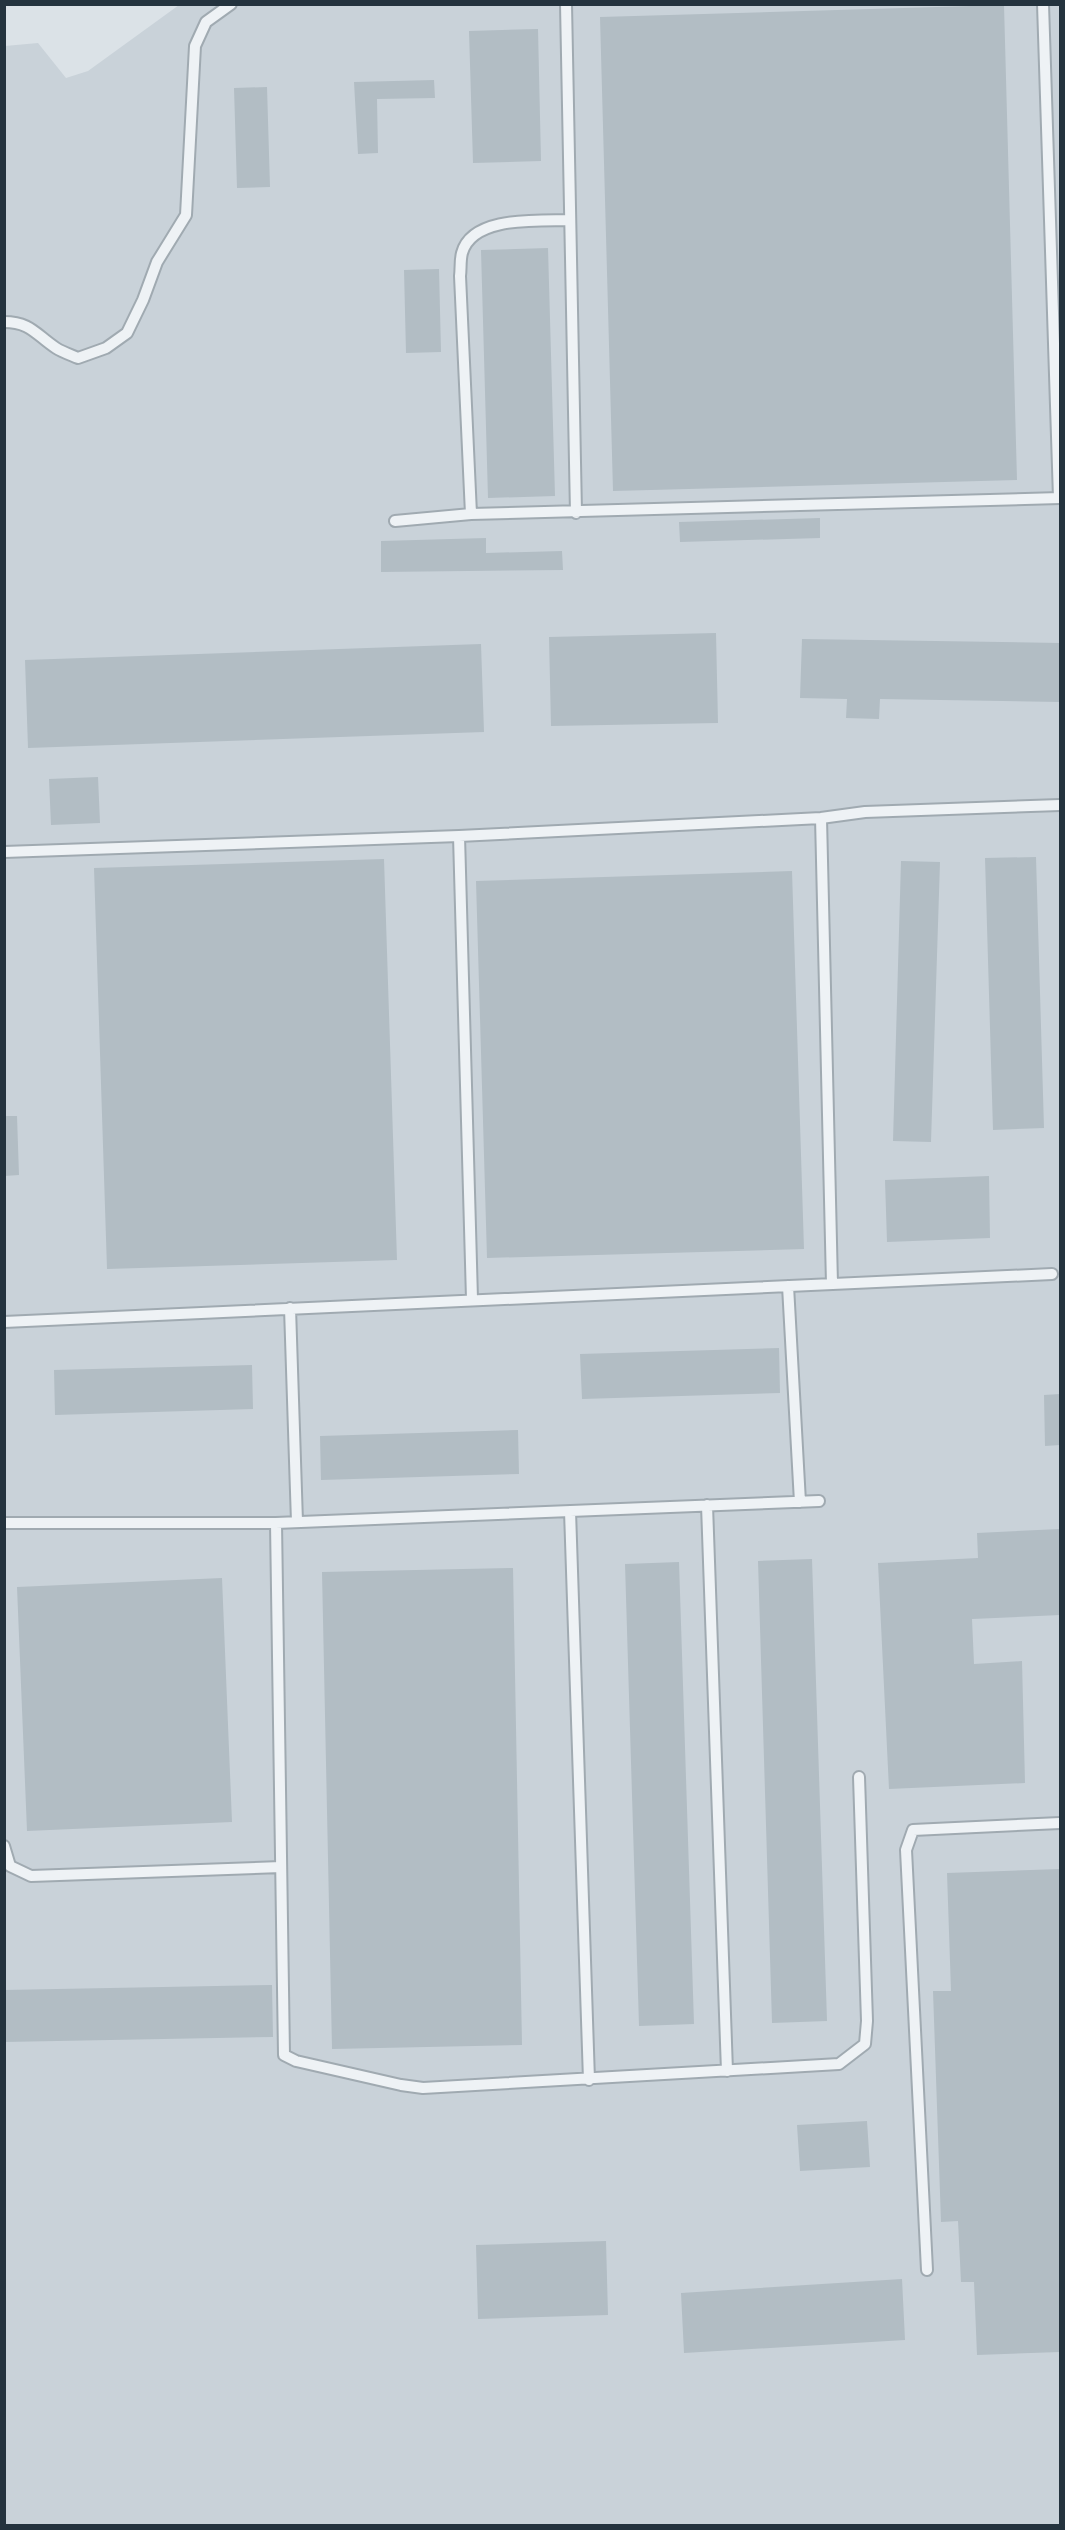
<svg xmlns="http://www.w3.org/2000/svg" width="1065" height="2530" viewBox="0 0 1065 2530" font-family="'DM Sans',sans-serif">
  <style>
    .built { fill: #c9d2d9 }
    .building { fill: #b2bdc4 }
    .lines { fill: none; stroke-linecap: round; stroke-linejoin: round }
    .lane-casing { stroke: #a0aab1; stroke-width: 14 }
    .lane { stroke: #eef2f5; stroke-width: 10 }
  </style>
  <rect width="100%" height="100%" fill="#dbe2e7"/>
  <path class="built" d="M179,5H1060V2525L5,2526V46L38,43L66,78L88,71Z"/>
  <path class="building" d="M1004,5L1017,480L613,491L600,17Z
    M538,29L541,161L473,163L469,31Z
    M434,80L435,98L377,99L378,153L358,154L354,82Z
    M267,87L270,187L237,188L234,88Z
    M548,248L555,496L488,498L481,250Z
    M439,269L441,352L406,353L404,270Z
    M820,518V538L680,542L679,522Z
    M486,538V553L562,551L563,570L381,572V541Z
    M716,633L718,723L551,726L549,637Z
    M802,639L1060,643V702L880,699L879,719L846,718L847,699L800,698Z
    M481,644L484,732L28,748L25,660Z
    M98,777L100,823L51,825L49,779Z
    M1036,857L1044,1128L993,1130L985,858Z
    M384,859L397,1260L107,1269L94,868Z
    M901,861L940,862L931,1142L893,1141Z
    M792,871L804,1249L487,1258L476,881Z
    M4,1116H17L19,1175L4,1176Z
    M989,1176L990,1238L887,1242L885,1180Z
    M779,1348L780,1393L582,1399L580,1354Z
    M252,1365L253,1409L55,1415L54,1370Z
    M1060,1394V1445L1045,1446L1044,1395Z
    M518,1430L519,1474L321,1480L320,1436Z
    M1060,1529V1615L972,1619L974,1664L1022,1661L1025,1783L889,1789L878,1563L978,1558L977,1533Z
    M812,1559L827,2021L772,2023L758,1561Z
    M679,1562L694,2024L639,2026L625,1564Z
    M513,1568L522,2045L332,2049L322,1572Z
    M222,1578L232,1822L27,1831L17,1587Z
    M1060,1869V2352L977,2355L974,2282H961L958,2221L941,2222L933,1991H951L947,1873Z
    M272,1985L273,2037L4,2042V1990Z
    M867,2121L870,2167L800,2171L797,2125Z
    M606,2241L608,2315L478,2319L476,2245Z
    M902,2279L905,2340L684,2353L681,2293Z"/>
  <g class="lines">
    <g class="lane-casing">
      <path id="lane" d="M566,4L576,513
        M1043,4L1059,498
        M4,322C31,322 36,335 56,348C62,352 71,355 78,358L106,348L127,333L143,300L157,262L186,215L195,46L206,22L231,4
        M471,514L460,276C461,269 460,260 462,253C472,215 540,221 570,220
        M395,521L471,514L1060,498
        M821,818L832,1284
        M459,836L472,1299
        M4,852L459,836L821,818L865,812L1060,805
        M788,1286L800,1502
        M290,1308L297,1522
        M4,1322L1052,1274
        M707,1505L727,2071
        M570,1511L589,2080
        M4,1523H276L819,1501
        M276,1523L284,2055L296,2061L401,2085L423,2088L839,2064L865,2044L867,2021L859,1777
        M4,1846L10,1866L31,1876L281,1867
        M927,2270L906,1850L913,1830L1060,1823"/>
    </g>
    <use href="#lane" class="lane"/>
  </g>
  <rect width="1065" height="2530" fill="none" stroke="#24333e" stroke-width="12"/>
</svg>
